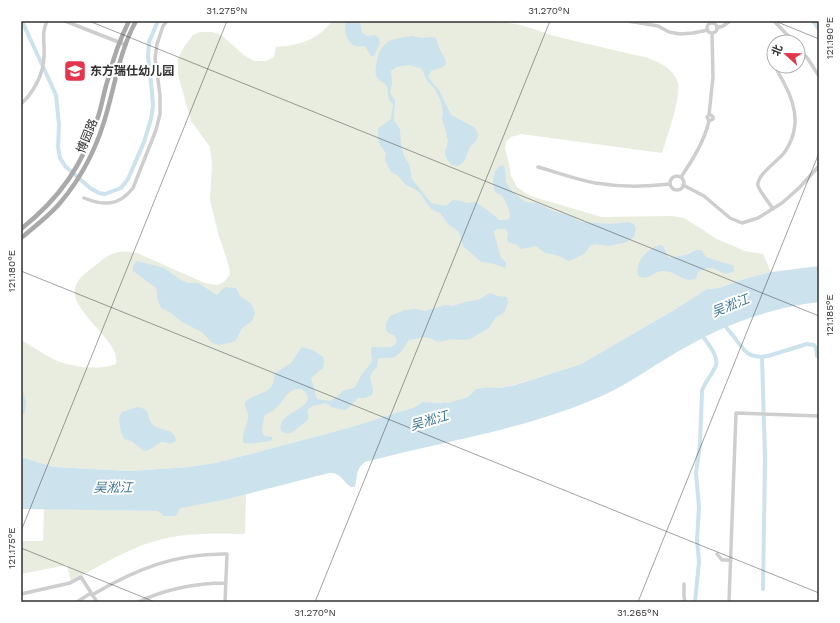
<svg xmlns="http://www.w3.org/2000/svg" width="840" height="623" viewBox="0 0 840 623" font-family="'Work Sans','Noto Sans SC',sans-serif">
  <style>
    .green { fill: #e8eddf }
    .water { fill: #cce2ed }
    .lines { fill: none; stroke-linecap: round; stroke-linejoin: round }
    .canal { stroke: #cce2ed; stroke-width: 4 }
    .minor { stroke: #cecece; stroke-width: 3.5 }
    .major { stroke: #a9a9a9; stroke-width: 4.5 }
    .ticks { fill: none; stroke: #313131; stroke-width: 1; stroke-opacity: 0.45 }
    .labels { text-anchor: middle; stroke-width: 4; stroke-linejoin: round; paint-order: stroke }
    .poi-label { font-size: 12px; font-weight: bold; fill: #313131; stroke: #fff; text-anchor: start }
    .street-label { font-size: 12px; fill: #313131; stroke: #fff }
    .water-label { font-size: 13px; font-style: italic; fill: #3e7794; stroke: #fff }
    .neatline { fill: none; stroke: #313131; stroke-width: 1.5 }
    .ticks-label { font-size: 10px; text-anchor: middle; fill: #313131 }
  </style>
  <rect width="100%" height="100%" fill="#fff"/>
  <path class="green" d="M332,21H498L521,25L558,37L648,58C661,63 674,69 678,83C681,98 667,137 662,153L521,134L511,137L506,142L505,149L509,163L511,176L517,187L530,196L602,217L672,216L684,218L717,239L745,251L763,254L771,272L744,279L719,288L707,289L674,310L581,364L511,386L498,388L488,387L476,389L468,397L447,403L422,402L415,407L348,428L258,452L215,463L188,467L130,471L54,467L21,457V340C34,347 47,357 60,362C77,368 99,370 116,364C122,340 65,310 76,285C80,275 94,267 102,260C113,251 123,250 137,253L205,283C219,286 222,286 230,274L228,263L218,233L210,200L212,164L210,147L191,121L178,75V59L184,47L193,35L200,32H212L221,35L244,55L254,61H266L274,57L276,47C301,45 316,41 332,21Z
    M246,494L245,534C223,534 200,533 178,536C140,541 104,563 71,582L67,565L21,574V541H43L44,509L158,511L228,499Z"/>
  <path class="water" d="M347,21H360L362,33L368,36L375,35L379,38L380,43L374,56H371L365,46C362,46 358,47 355,46C347,43 342,28 347,21Z
    M412,36L422,38L433,37L436,38L440,50L445,59L446,64L443,67L431,71L428,77L439,90L451,115L474,127L478,134C478,140 474,143 470,147C466,154 467,162 458,166L452,165L446,158L445,153L448,141L442,118L443,112L441,102L435,89L427,81L423,71L420,68L408,65L396,67L391,71L392,83L390,93L395,100L394,120L400,129L401,145L404,156L409,164L412,179L431,203L446,206L453,200L462,201L466,203L476,202L494,215L499,220H506L509,219C512,214 505,199 501,195C499,194 497,193 495,192C492,183 492,169 502,165L505,168L506,183L513,192L525,202L537,203L553,211L571,216L579,221L583,222L611,224L628,222L634,224L636,229L634,237L627,242L609,246L594,244L590,246L584,254L569,261L556,255L545,253L536,246L521,249L517,245L508,242L507,238L508,233L506,229H498L494,231V233L501,258L506,262V265L505,268L491,263L481,262L463,246L459,232L449,225L440,213L431,209L420,193L415,189L406,185L397,175L391,172L385,160L386,153L380,145L378,139V129L380,127L391,119L393,104C387,100 389,94 387,87C385,82 378,81 376,76C375,71 376,65 377,60C382,39 393,39 412,36Z
    M660,245L663,246L669,258L686,255L697,250H701L706,257L734,266V271C724,277 720,270 712,268C707,267 702,270 698,272L696,279C681,283 677,271 664,271C654,270 648,282 638,276C634,262 648,248 660,245Z
    M137,261L164,268L179,279L188,283H198L217,295L225,287L236,288L240,296L250,303L253,307L255,313L254,317L251,322L242,328L236,340L234,342L218,345L211,342L202,332L182,322L171,313L161,308L157,298V292L156,288L133,271V266Z
    M819,266V302C768,308 721,326 677,352C653,366 630,383 604,395C528,429 445,441 365,462C355,470 358,475 355,487H351C342,481 341,472 329,473L228,499L180,508L176,516H164L158,511L21,509V457L54,467L130,471L188,467L215,463L258,452L348,428L415,407L422,402L447,403L468,397L476,389L488,387L498,388L512,386L581,364L674,310L707,289L719,288L744,279L771,272Z
    M490,293L498,296L507,297L508,303L504,313L496,317L489,328L470,339L465,340L451,339L438,342L430,338L424,337L409,340C404,347 400,356 391,358C386,359 382,357 378,359L377,367C362,380 377,384 372,395L365,398H358L346,410L333,408L326,403L313,406L308,409C307,413 309,415 308,419C308,421 293,432 290,433C286,434 284,433 281,431C276,414 306,411 308,398C307,393 305,390 300,389C287,388 283,403 275,409C272,412 268,413 264,416C264,424 259,431 265,436L272,437V440C268,442 248,444 244,443C240,436 247,426 248,418C249,412 244,408 245,402C250,396 268,393 272,386C274,382 274,377 275,373L291,363L299,351L302,347L313,350L323,357L324,362L323,368L311,378L317,399L331,401L343,391L353,388L355,387L362,374L372,362L371,350L372,347C380,346 402,352 395,336L388,333L386,330V323L390,316L405,310L415,309L425,311L445,305L453,306L465,302L478,300Z
    M21,385L26,401L25,413L21,416Z
    M137,407C152,409 146,417 153,425C160,431 175,428 176,441L170,444C156,437 157,450 144,451L131,441L124,439L121,432L119,419L120,415L122,412Z"/>
  <g class="lines">
    <path class="canal" d="M22,21L56,95L59,125L58,147L60,158L65,166L90,188L99,193L105,194L121,188L128,179L144,142L151,119L153,106L152,92L148,56L149,42L158,21
      M813,21L819,29
      M723,323C727,329 731,333 735,338C745,352 749,359 768,356L807,344L814,345L816,348L817,356
      M762,357L765,458L763,589
      M695,602L699,562L697,540L699,507L696,473L700,444L702,391C705,381 713,374 716,365C719,355 705,341 701,333"/>
    <path class="minor" d="M65,21L126,45
      M628,21L658,26L669,32L680,34L693,33L708,30
      M774,21L794,42
      M707 28a5 5 0 1 1 10 0a5 5 0 1 1-10 0Z
      M717,28L723,26L730,21
      M798,47L808,59L819,76
      M21,104C34,92 44,73 44,56C45,42 41,34 47,21
      M709,115L713,77L712,33
      M538,167C556,172 575,179 595,183C620,187 645,187 670,184
      M670 183a7 7 0 1 1 14 0a7 7 0 1 1-14 0Z
      M681,177C693,159 704,142 709,121L713,119V117L711,115H709L707,117L709,121
      M683,185L704,196L730,218L742,223L758,218L782,203L799,188L819,166
      M84,198C104,206 119,206 133,188L156,130L160,114V95L155,58L157,44L163,26L167,21
      M773,209C769,202 761,194 758,186C756,175 778,161 784,153C790,145 794,134 795,124C796,109 791,96 784,83C781,77 777,72 776,66
      M717,554L722,560H731
      M684,584V596L685,602
      M21,594L70,583L81,577L97,602
      M92,595C136,569 176,553 227,554L225,602
      M77,602L91,593
      M138,602C166,589 196,583 226,583
      M729,602L736,413L819,416"/>
    <path class="major" d="M21,229C60,198 83,165 98,117C102,105 104,91 108,79C113,59 120,39 129,21
      M21,238C34,227 49,216 60,203C83,176 99,143 108,108C116,79 121,48 136,21"/>
  </g>
  <path class="ticks" d="M89,21L819,316M775,21L819,39M21,271L819,593M21,531L227,21M21,548L155,602M315,602L550,21M638,602L819,153"/>
  <defs>
    <g id="school-square" transform="scale(1.15)"><rect x="-9" y="-9" width="18" height="18" rx="4" fill="#e5354c" stroke="#fff"/><path d="M0-5L7-2L0 1L-7-2ZM-4 1L0 2.5L4 1V4Q0 6-4 4Z" fill="#fff"/></g>
  </defs>
  <g fill-rule="evenodd">
    <use href="#school-square" x="75" y="71"/>
  </g>
  <g class="labels">
    <g class="poi-label">
      <text x="90" y="75">东方瑞仕幼儿园</text>
    </g>
    <g class="street-label">
      <text transform="translate(87 136) rotate(-68)" y="4">博园路</text>
    </g>
    <g class="water-label">
      <text transform="translate(730 305) rotate(-22)" y="5">吴淞江</text>
      <text transform="translate(429 420) rotate(-16)" y="5">吴淞江</text>
      <text x="113" y="492">吴淞江</text>
    </g>
  </g>
  <rect width="840" height="623" fill="none" stroke="#ffffff" stroke-width="44"/>
  <g transform="translate(786 54) rotate(292)"><circle r="19" fill="#ffffff" stroke="#adadad"/>
  <path d="M0-3L7 15L0 10L-7 15Z" fill="#e5354c"/>
  <text y="-6" font-size="11" font-weight="bold" text-anchor="middle" fill="#313131">北</text>
  </g>
  <rect x="22" y="22" width="796" height="579" class="neatline"/>
  <g class="ticks-label">
    <text x="227" y="14">31.275°N</text>
    <text x="549" y="14">31.270°N</text>
    <text transform="translate(829 38) rotate(-90)" y="4">121.190°E</text>
    <text transform="translate(11 271) rotate(-90)" y="4">121.180°E</text>
    <text transform="translate(829 315) rotate(-90)" y="4">121.185°E</text>
    <text transform="translate(11 548) rotate(-90)" y="4">121.175°E</text>
    <text x="315" y="616">31.270°N</text>
    <text x="638" y="616">31.265°N</text>
  </g>
</svg>
